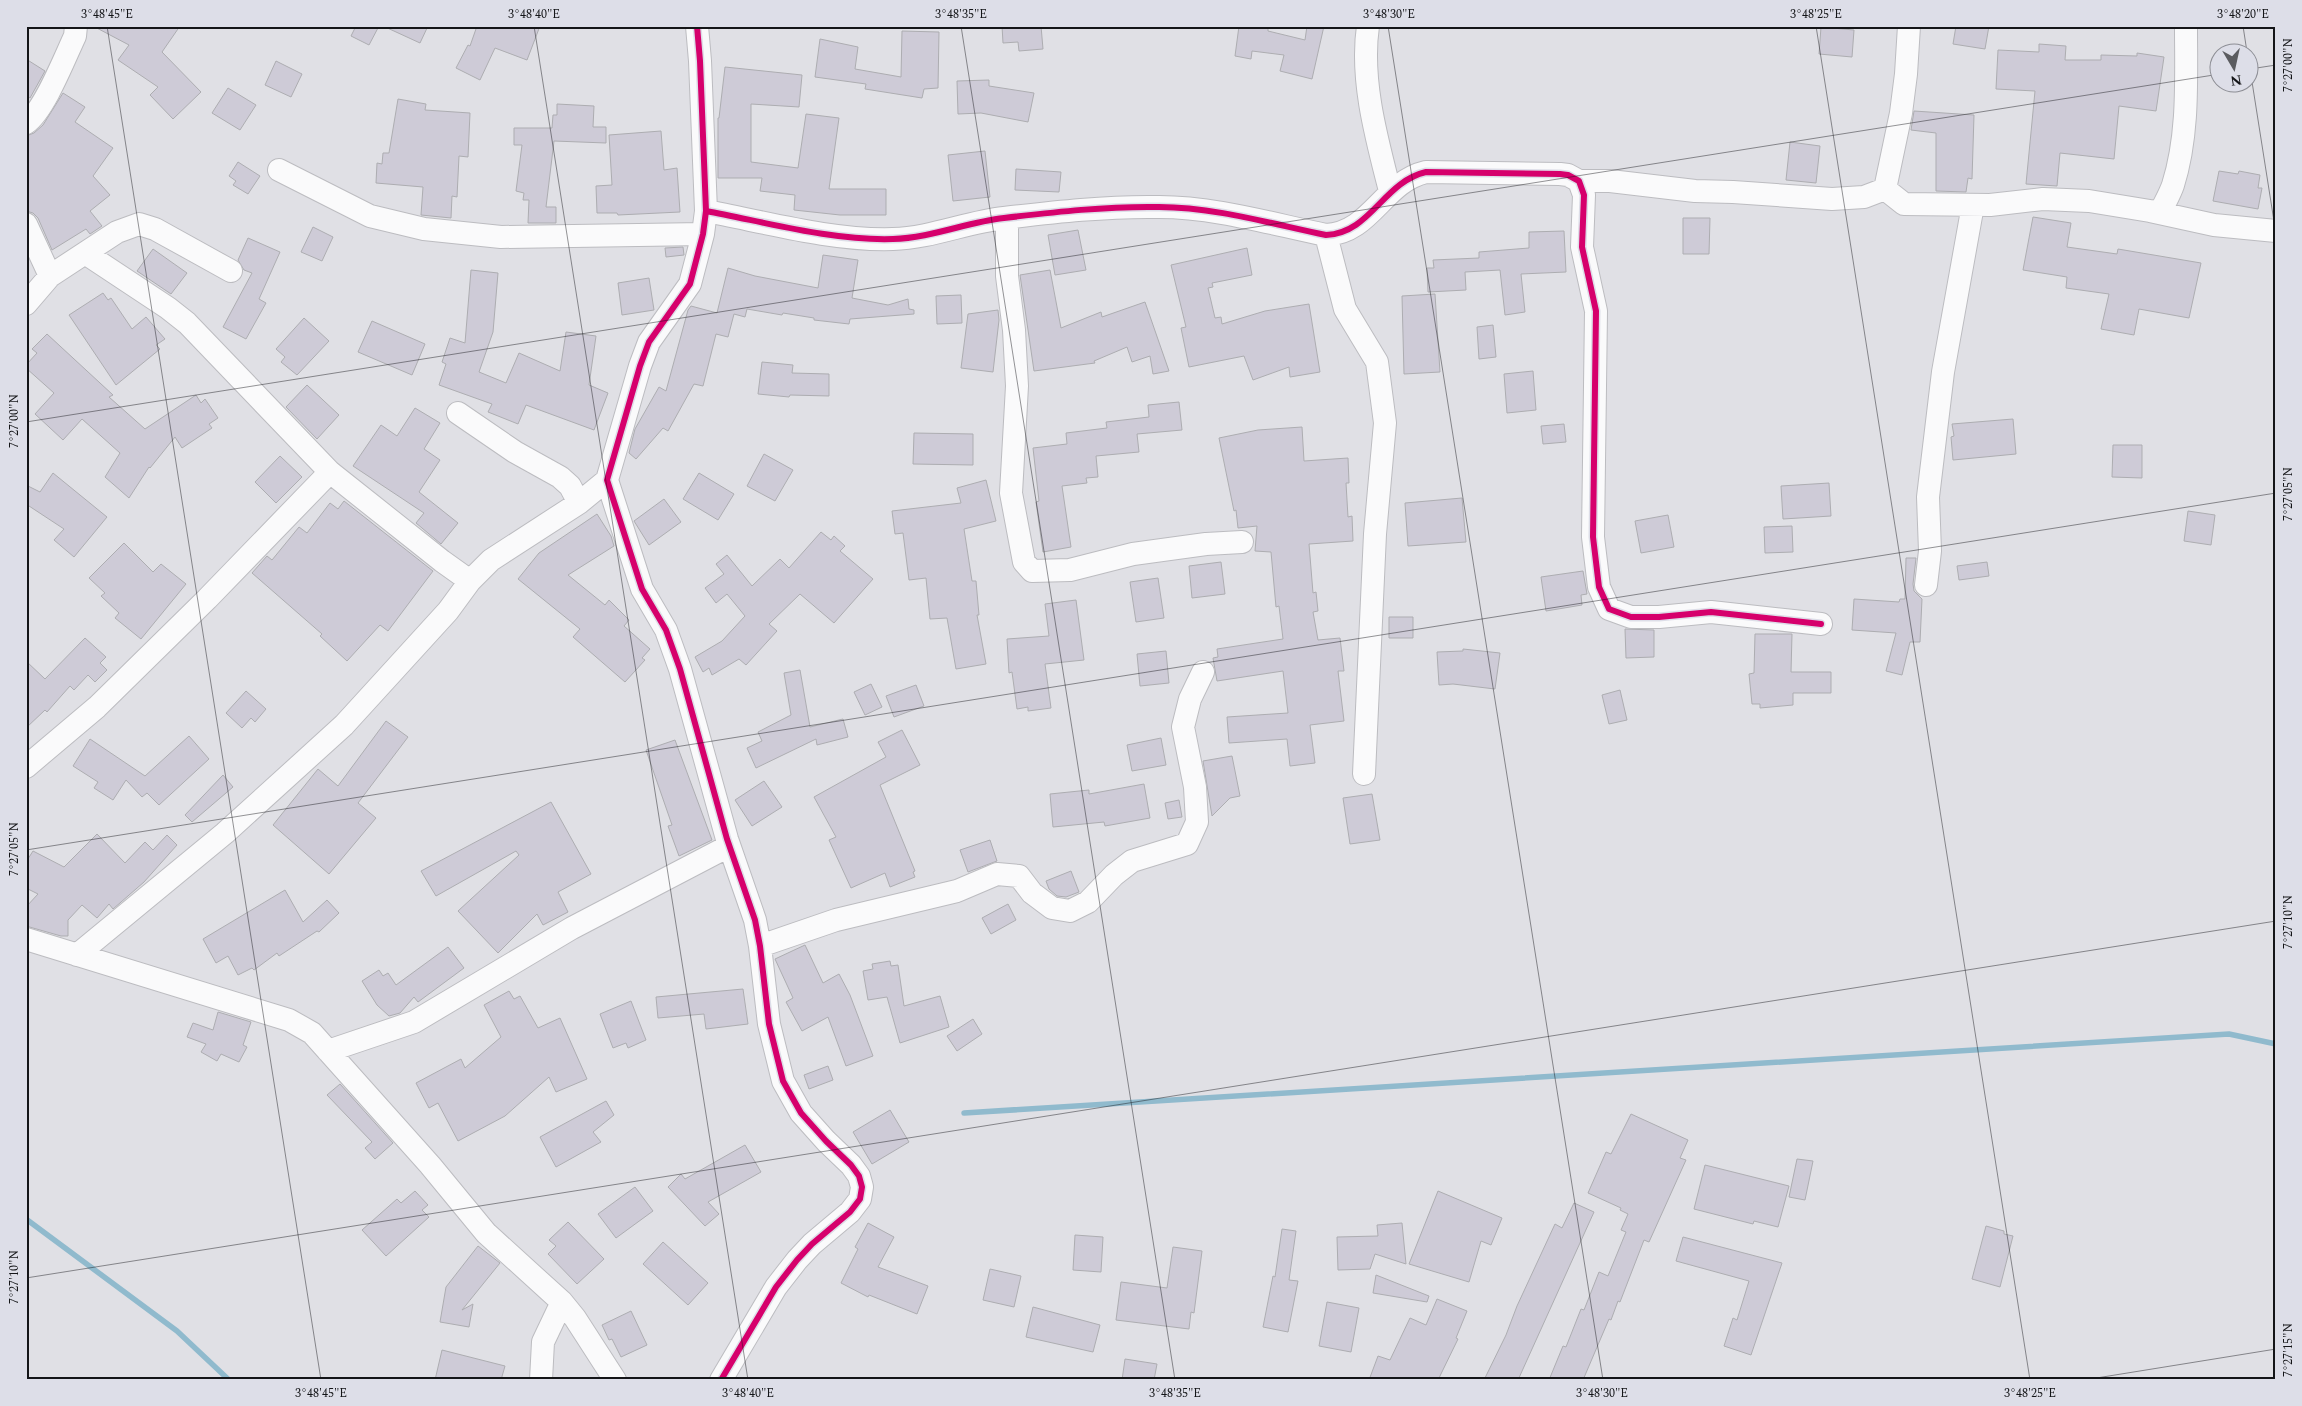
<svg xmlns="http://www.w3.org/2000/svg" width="2302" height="1406" viewBox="0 0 2302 1406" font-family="Spectral,serif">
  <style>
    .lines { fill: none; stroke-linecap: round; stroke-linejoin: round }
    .stream { stroke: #90bacd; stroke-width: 5.5 }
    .building { fill: #cecbd7; stroke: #adadb1 }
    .street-casing { stroke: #bcbcc0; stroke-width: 24 }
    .street { stroke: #fafafb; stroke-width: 22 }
    .cycleway-casing { stroke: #dddee8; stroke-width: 9 }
    .cycleway { stroke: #d6006c; stroke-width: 6 }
    .ticks { fill: none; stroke: #141518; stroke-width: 1; stroke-opacity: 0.45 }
    .neatline { fill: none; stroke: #141518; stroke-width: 2 }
    .ticks-label { font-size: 12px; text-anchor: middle; fill: #141518 }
  </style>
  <rect width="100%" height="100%" fill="#e0e0e5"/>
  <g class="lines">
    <path class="stream" d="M964,1113L2229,1034L2276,1044
      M26,1219L177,1331L229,1380"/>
  </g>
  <path class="building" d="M93,26H180L162,52L201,92L173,119L150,95L158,87L118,60L129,45Z
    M356,26H379L369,45L351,36Z
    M383,26H428L420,43Z
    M477,26H540L527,60L495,48L480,80L456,68L468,45L470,46Z
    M1002,26H1041L1043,49L1019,51L1018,42L1003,43Z
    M1239,26H1268V31L1305,40L1307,26H1324L1312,79L1280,71L1284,55L1252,51L1251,59L1235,56Z
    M1956,26H1989L1985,49L1953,44Z
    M1821,27L1854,30L1852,57L1819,54Z
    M902,31L939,32L938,88L924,89L922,98L865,89L866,84L815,77L820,39L858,47L855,69L901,77Z
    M2039,44L2066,46L2065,60H2101V55L2137,56V53L2164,57L2156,111L2119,106L2114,159L2060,153L2057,186L2026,184L2035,91L1996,89L1998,50L2039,52Z
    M26,59L45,71L30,98L26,95Z
    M276,61L302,74L291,97L265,85Z
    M725,67L802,75L799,107L751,104V162L798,168L806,114L839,118L829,189H886V215H840L794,210L795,195L760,191L762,178H718V118H719Z
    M989,80V86L1034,93L1028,122L981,113L958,114L957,81Z
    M228,88L256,105L240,130L212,113Z
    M63,93L85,107L75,122L113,148L93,176L110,195L90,211L102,226L90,234L86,229L52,250L38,218L33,213L26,211V136L34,133L43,125Z
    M398,99L426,104L425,110L470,113L468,157L459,156L457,197L452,196L451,218L421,215L423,187L376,183L377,163L382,164L383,153H389Z
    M557,104L594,106L593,127H606V143L554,141L546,207H556V223H528L529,200H523L524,193L516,191L522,145H514V128H552L553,115H557Z
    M1914,111L1974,115L1972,179L1968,178L1966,192L1936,191V133L1911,130Z
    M661,131L664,170L677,168L680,212L618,215L617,213H597L596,186L612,185L609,135Z
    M1790,142L1820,146L1816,183L1786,180Z
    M985,151L990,197L953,201L948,155Z
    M238,162L260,176L248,194L233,185L236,181L229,176Z
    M1016,169L1061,172L1059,192L1015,190Z
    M2219,171L2238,174L2239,171L2260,175L2258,188H2262L2258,209L2213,201Z
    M2033,217L2071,223L2067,247L2117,254L2118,249L2201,263L2189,318L2139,309L2134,335L2101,329L2109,294L2066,288L2067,277L2023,270Z
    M1683,218H1710L1709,254H1683Z
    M313,227L333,237L322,261L301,252Z
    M1078,230L1086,270L1055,275L1048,235Z
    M1564,231L1566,272L1521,274L1525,312L1505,315L1500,270L1465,272L1466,290L1428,292L1427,268H1434L1433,260L1479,258V252L1529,248V232Z
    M248,238L280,252L259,299L266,303L246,339L223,327L252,273L244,270L238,260Z
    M683,247L684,255L666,257L665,248Z
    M1247,248L1252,275L1212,283L1213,287L1208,288L1215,318L1221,317L1222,324L1265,311L1309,304L1320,372L1290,377L1289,367L1253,380L1244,356L1189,367L1181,328L1186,327L1171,265Z
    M153,249L187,273L171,294L137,271Z
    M823,255L858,260L852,298L888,305L908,299L909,309L914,310V314L850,319L849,324L814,320V318L783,313L782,315L747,309L745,317L734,314L728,337L716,334L703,386L694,384L668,431L663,428L636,459L629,453L635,429L659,387L666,391L688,310L691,306L717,313L728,268L755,276L818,288Z
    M471,270L498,273L493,332L479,372L506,383L519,353L560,371L566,332L596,336L589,385L608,393L594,430L526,405L518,424L488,412L492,404L439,385L446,364L442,362L450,338L465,343Z
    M1050,270L1061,328L1101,312L1102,317L1145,302L1169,371L1153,374L1150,356L1132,362L1127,347L1094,361L1095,363L1034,371L1020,275Z
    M649,278L654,310L622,315L618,283Z
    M103,293L108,300L111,298L132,329L146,317L165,339L156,345L160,349L116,385L69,315Z
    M1435,294L1440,372L1404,374L1402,296Z
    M961,295L962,323L937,324L936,296Z
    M998,310L999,320L993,372L961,368L968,314Z
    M304,318L329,341L297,375L281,362L285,357L276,349Z
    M372,321L425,344L412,375L358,352Z
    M1493,325L1496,357L1479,359L1477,327Z
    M47,334L113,395L109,397L145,429L196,395L201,403L205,399L218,418L209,424L212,428L182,448L175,437L150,468L149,467L129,498L105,477L120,453L82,419L63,440L35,414L54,393L26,368V365L37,353L32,349Z
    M762,362L793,365L792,373L829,374V396L790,395L789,397L758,394Z
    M1533,371L1536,410L1507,413L1504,374Z
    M307,385L339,415L317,439L286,407Z
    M1179,402L1182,430L1137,434L1139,452L1096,456L1098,477L1086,478L1087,483L1062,486L1071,547L1043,552L1036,502L1039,501L1033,448L1067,444L1066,433L1107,428L1106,422L1149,417L1148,405Z
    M415,408L440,423L424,449L440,460L419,492L458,523L441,544L416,523L424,513L353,466L381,425L397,436Z
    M2013,419L2016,454L1953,460L1951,437L1954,436L1952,424Z
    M1564,424L1566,442L1543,444L1541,426Z
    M1302,427L1304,461L1348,458L1349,483H1346L1348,517L1352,516L1353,541L1309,544L1313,593L1316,592L1318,611L1313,612L1318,640L1340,638L1344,671H1338L1344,721L1310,725L1315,763L1290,766L1287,739L1229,743L1227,717L1288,713L1283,671L1217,681L1213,658L1218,657L1217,649L1283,639L1279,606L1276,607L1271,552L1255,551L1257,526L1238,528L1236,510L1234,511L1219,438L1258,430Z
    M914,433L973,434V465L913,464Z
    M2113,445H2142V478L2112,477Z
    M764,454L793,470L775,501L747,486Z
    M280,456L302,477L276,503L255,482Z
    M53,473L107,517L74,557L54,540L64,529L26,504V485L40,492Z
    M699,473L734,494L718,520L683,499Z
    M986,480L996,521L964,529L972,581H976L979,615H977L986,664L956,669L947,618L930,619L926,578L909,580L903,533L895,534L892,511L961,503L957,488Z
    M1829,483L1831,516L1783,519L1781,486Z
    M1462,498L1466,542L1408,546L1405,503Z
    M664,499L681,522L649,545L634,521Z
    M344,501L433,571L388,631L380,625L347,661L320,636L322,634L252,573L267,556L272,560L299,527L307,533L330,503L338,509Z
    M2188,511L2215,515L2211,545L2184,541Z
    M597,514L611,536L614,546L568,575L605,605L609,600L629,620L624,626L650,649L642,658L645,660L625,682L573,637L580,629L518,579L539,553Z
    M1668,515L1674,547L1641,553L1635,521Z
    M1792,526L1793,552L1765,553L1764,527Z
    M821,532L831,540L834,536L845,546L840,551L873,579L834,623L800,594L769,624L777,631L746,665L739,659L712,675L709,668L703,672L695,657L722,641L745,616L727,594L716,603L705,588L724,574L716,564L727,555L752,586L780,559L789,568Z
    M124,543L153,572L161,564L186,584L141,639L115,618L119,613L101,596L105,593L89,578Z
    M1906,558H1916L1913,584L1914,591L1922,599L1920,642H1910L1902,675L1886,671L1896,633L1852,630L1854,599L1899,602L1900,599H1905Z
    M1221,562L1225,594L1192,598L1189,566Z
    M1987,562L1989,576L1959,580L1957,566Z
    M1583,571L1587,594L1581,595L1582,605L1546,611L1541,577Z
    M1158,578L1164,618L1136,622L1130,582Z
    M1076,600L1084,660L1045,664L1051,708L1028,711V707L1017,709L1012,672L1009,673L1007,639L1049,636L1045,604Z
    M1389,617H1413V638H1389Z
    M1625,629L1654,630V657L1626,658Z
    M1755,634H1792L1791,672H1831V693H1793V705L1760,708V704H1752L1749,674L1754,673Z
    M85,638L106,657L100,663L107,670L95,682L88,675L74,690L70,686L47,712L45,710L26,728V661L45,679Z
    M1463,649L1500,653L1495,689L1453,684L1439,685L1437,652L1463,651Z
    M1166,651L1169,683L1140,686L1137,654Z
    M800,670L810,727L843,719L848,737L817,745L816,739L756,768L747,748L762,741L758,732L791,715L784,673Z
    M871,684L882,707L865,715L854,692Z
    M916,685L924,706L894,717L886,696Z
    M1620,690L1627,720L1609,724L1602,695Z
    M246,691L266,709L255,722L251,718L242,728L226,713Z
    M386,721L408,737L358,803L376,818L329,874L273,825L318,769L338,786Z
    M902,730L920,765L880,785L915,871L913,872L915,877L890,887L885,873L851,888L829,840L836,837L814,797L886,757L878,742Z
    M189,736L209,759L159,805L147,793L142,797L126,780L113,800L94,788L98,782L73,766L90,739L145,776Z
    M1161,738L1166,765L1132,771L1127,745Z
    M675,740L712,840L679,856L668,826L672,825L646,750Z
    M1232,756L1240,796L1230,798L1212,816L1203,761Z
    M223,775L233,787L192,822L185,815Z
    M764,781L782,807L752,826L735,800Z
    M1144,784L1150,818L1105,826L1104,822L1053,827L1050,794L1089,790V794Z
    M1372,794L1380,840L1350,844L1343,798Z
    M1179,800L1182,817L1168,819L1165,803Z
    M551,802L591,874L558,892L568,912L543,925L537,914L498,953L458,911L519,855L516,851L436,896L421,871Z
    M97,834L125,863L145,842L153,850L167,835L177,845L144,882L113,909L109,904L97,918L82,905L68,920V936H61L26,926V907L38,894L26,888V862L33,851L64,867Z
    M990,840L997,861L968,872L960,850Z
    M1071,871L1079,892L1066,897L1057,896L1049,889L1046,881Z
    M285,890L303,922L327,900L339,913L319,932L317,931L279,956L277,953L254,970L252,968L238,975L228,956L216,963L203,939Z
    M1008,904L1016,920L991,934L982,918Z
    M805,945L823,983L839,974L850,995L873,1056L846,1066L828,1017L802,1031L786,1002L793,998L775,959Z
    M448,947L464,968L418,1002L414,997L400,1013L389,1016L377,1005L362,981L379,970L383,976L388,973L396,985Z
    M890,961L891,966L898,965L904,1006L940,996L949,1027L900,1043L887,997L868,1000L863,971L873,969L872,964Z
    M743,989L748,1024L706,1029L704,1014L658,1018L656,997Z
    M509,991L514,999L520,996L538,1028L560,1018L587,1079L556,1092L549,1077L505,1116L458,1141L438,1103L429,1108L416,1083L461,1059L465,1068L501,1037L484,1005Z
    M631,1001L646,1040L628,1048L626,1043L613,1048L600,1014Z
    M218,1012L251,1022L243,1045L247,1047L239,1062L221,1054L217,1061L201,1052L206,1044L187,1037L193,1023L213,1030Z
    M973,1019L982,1034L957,1051L947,1036Z
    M828,1066L833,1080L809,1089L804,1075Z
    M340,1084L393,1143L375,1159L365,1148L372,1142L327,1095Z
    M606,1101L614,1115L593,1132L601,1142L556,1167L540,1137Z
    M890,1110L909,1142L872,1164L853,1132Z
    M1631,1114L1688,1140L1680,1158L1686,1160L1649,1242L1644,1240L1620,1302L1618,1301L1611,1320L1609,1319L1583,1380H1549L1563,1346L1566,1347L1581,1309L1584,1310L1599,1272L1608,1276L1626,1232L1621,1230L1628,1214L1620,1210L1621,1208L1588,1193L1606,1152L1611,1154Z
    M745,1145L761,1172L708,1202L719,1214L705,1226L668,1187L681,1174L685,1179Z
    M1797,1159L1813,1161L1805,1200L1789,1197Z
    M1705,1165L1789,1186L1778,1227L1754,1221L1753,1224L1694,1209Z
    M635,1187L653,1211L616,1238L598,1214Z
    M415,1191L428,1205L422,1210L429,1217L386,1256L362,1230L397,1199L401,1203Z
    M1438,1191L1502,1218L1491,1245L1481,1241L1469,1282L1409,1264Z
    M1574,1203L1594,1212L1518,1380H1484L1506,1335L1517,1306L1555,1224L1562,1228Z
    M568,1222L604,1259L577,1284L548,1254L556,1246L549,1240Z
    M868,1223L894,1237L878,1267L928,1286L917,1314L869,1295L868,1297L841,1283L858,1249L855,1247Z
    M1402,1223L1406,1264L1375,1254L1370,1269L1338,1270L1337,1237L1378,1236L1377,1225Z
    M1986,1226L2004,1231V1234L2013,1236L2000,1287L1972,1279Z
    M1282,1229L1296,1231L1289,1280L1298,1281L1288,1332L1263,1327L1273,1276L1275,1277Z
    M1075,1235L1103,1237L1101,1272L1073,1270Z
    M1683,1237L1782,1263L1751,1355L1724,1346L1733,1318L1737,1320L1749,1281L1676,1261Z
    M663,1242L708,1283L688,1305L643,1264Z
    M478,1246L500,1263L462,1310L473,1304L469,1327L440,1322L446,1287Z
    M1173,1247L1202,1251L1194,1313L1191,1312L1189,1329L1116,1320L1121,1282L1167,1288Z
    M990,1269L1021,1276L1014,1307L983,1300Z
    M1376,1275L1429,1296L1427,1302L1373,1293Z
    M1437,1299L1467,1311L1456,1338L1458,1339L1438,1380H1369L1378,1356L1390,1360L1410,1318L1426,1325Z
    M1327,1302L1359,1308L1351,1352L1319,1346Z
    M1033,1307L1100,1325L1093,1352L1026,1337Z
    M631,1311L647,1345L621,1357L612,1339L609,1340L602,1325Z
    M442,1350L505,1366L501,1380H435Z
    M1125,1359L1157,1364L1154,1380H1122Z"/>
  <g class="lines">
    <g class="street-casing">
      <path id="street" d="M697,26L700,61L706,211L703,234L690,284L649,342L640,366L607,480L642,589L666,630L680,669L727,839L755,920L760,946L769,1024L783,1081L801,1113L826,1141L851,1165L859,1176L862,1187L860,1199L850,1212L812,1244L797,1260L776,1287L721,1380
        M1368,26C1360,80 1377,140 1390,191
        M26,123C44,111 65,57 75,36L76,26
        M279,170L370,216L424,229L501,237L703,234
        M1579,181H1610L1695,191L1733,192L1832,199L1864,197L1885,189L1901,113L1906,74L1909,26
        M1885,189L1904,204L1990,205L2043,199L2089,201L2150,211L2214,225L2276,231
        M706,211C765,222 833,241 893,239C931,238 967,222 1004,218C1055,212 1107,206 1159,207C1215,207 1272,224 1326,235C1371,233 1383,182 1426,172L1560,174L1568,175L1579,181L1584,195L1582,247L1596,311L1593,537L1599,587L1609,609L1631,617H1659L1711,612L1821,624
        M2160,213C2164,204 2170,194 2173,185C2189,134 2186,79 2186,26
        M1007,218V276L1014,330L1017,386L1011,493L1024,562L1032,571L1070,570L1133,554L1206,544L1242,542
        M26,224L50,276
        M1326,235L1345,309L1377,362L1385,423L1375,534L1364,774
        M85,253L168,308L187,323L330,472L442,561L470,581
        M26,304L50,276L117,232L139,224L155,229L231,271
        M458,413L515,452L560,477L570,486L579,503
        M1926,585L1930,551L1928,497L1943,372L1973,205
        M26,767L97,707L207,599L330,472
        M26,939L289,1020L312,1033L430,1165L486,1233L562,1302L575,1318L615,1380
        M760,946L836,920L957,891L997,874L1019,876L1032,893L1052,908L1070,911L1088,902L1114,875L1132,861L1187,844L1197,822L1195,787L1183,727L1190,699L1203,672
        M77,955L225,833L344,725L448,611L470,581L491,560L579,503L607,480
        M328,1051L414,1022L572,928L729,846
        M541,1380L543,1342L562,1302"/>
    </g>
    <use href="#street" class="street"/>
    <g class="cycleway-casing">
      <path id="cycleway" d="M697,26L700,61L706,211L703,234L690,284L649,342L640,366L607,480L642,589L666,630L680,669L727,839L755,920L760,946L769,1024L783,1081L801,1113L826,1141L851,1165L859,1176L862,1187L860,1199L850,1212L812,1244L797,1260L776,1287L721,1380
        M706,211C765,222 833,241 893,239C931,238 967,222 1004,218C1055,212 1107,206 1159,207C1215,207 1272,224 1326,235C1371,233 1383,182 1426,172L1560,174L1568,175L1579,181L1584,195L1582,247L1596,311L1593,537L1599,587L1609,609L1631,617H1659L1711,612L1821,624"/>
    </g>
    <use href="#cycleway" class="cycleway"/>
  </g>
  <path class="ticks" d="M107,26L321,1380M534,26L748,1380M961,26L1175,1380M1388,26L1603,1380M1816,26L2030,1380M2243,26L2247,52M2250,69L2276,234M2250,69L2276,65M26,422L2220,74M26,850L2276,493M26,1278L2276,921M2084,1380L2276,1349"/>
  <rect width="2302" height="1406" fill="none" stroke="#dddee8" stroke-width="55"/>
  <g transform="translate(2234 68) rotate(171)"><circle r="24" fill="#dddee8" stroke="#8d8e95"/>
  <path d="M0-4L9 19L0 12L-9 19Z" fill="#5b5c60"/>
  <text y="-8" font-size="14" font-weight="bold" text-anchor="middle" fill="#141518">N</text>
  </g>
  <rect x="28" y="28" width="2246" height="1350" class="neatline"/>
  <g class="ticks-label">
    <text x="107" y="18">3°48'45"E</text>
    <text x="534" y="18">3°48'40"E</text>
    <text x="961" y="18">3°48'35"E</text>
    <text x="1389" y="18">3°48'30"E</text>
    <text x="1816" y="18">3°48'25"E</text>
    <text x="2243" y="18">3°48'20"E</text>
    <text transform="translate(2288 65) rotate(-90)" y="4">7°27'00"N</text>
    <text transform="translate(14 421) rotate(-90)" y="4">7°27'00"N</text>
    <text transform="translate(2288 494) rotate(-90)" y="4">7°27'05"N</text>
    <text transform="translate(14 849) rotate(-90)" y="4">7°27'05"N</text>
    <text transform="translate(2288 922) rotate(-90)" y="4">7°27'10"N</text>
    <text transform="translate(14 1277) rotate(-90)" y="4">7°27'10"N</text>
    <text transform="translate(2288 1350) rotate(-90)" y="4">7°27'15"N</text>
    <text x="321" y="1397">3°48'45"E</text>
    <text x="748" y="1397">3°48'40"E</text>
    <text x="1175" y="1397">3°48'35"E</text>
    <text x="1602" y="1397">3°48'30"E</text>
    <text x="2030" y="1397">3°48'25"E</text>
  </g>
</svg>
